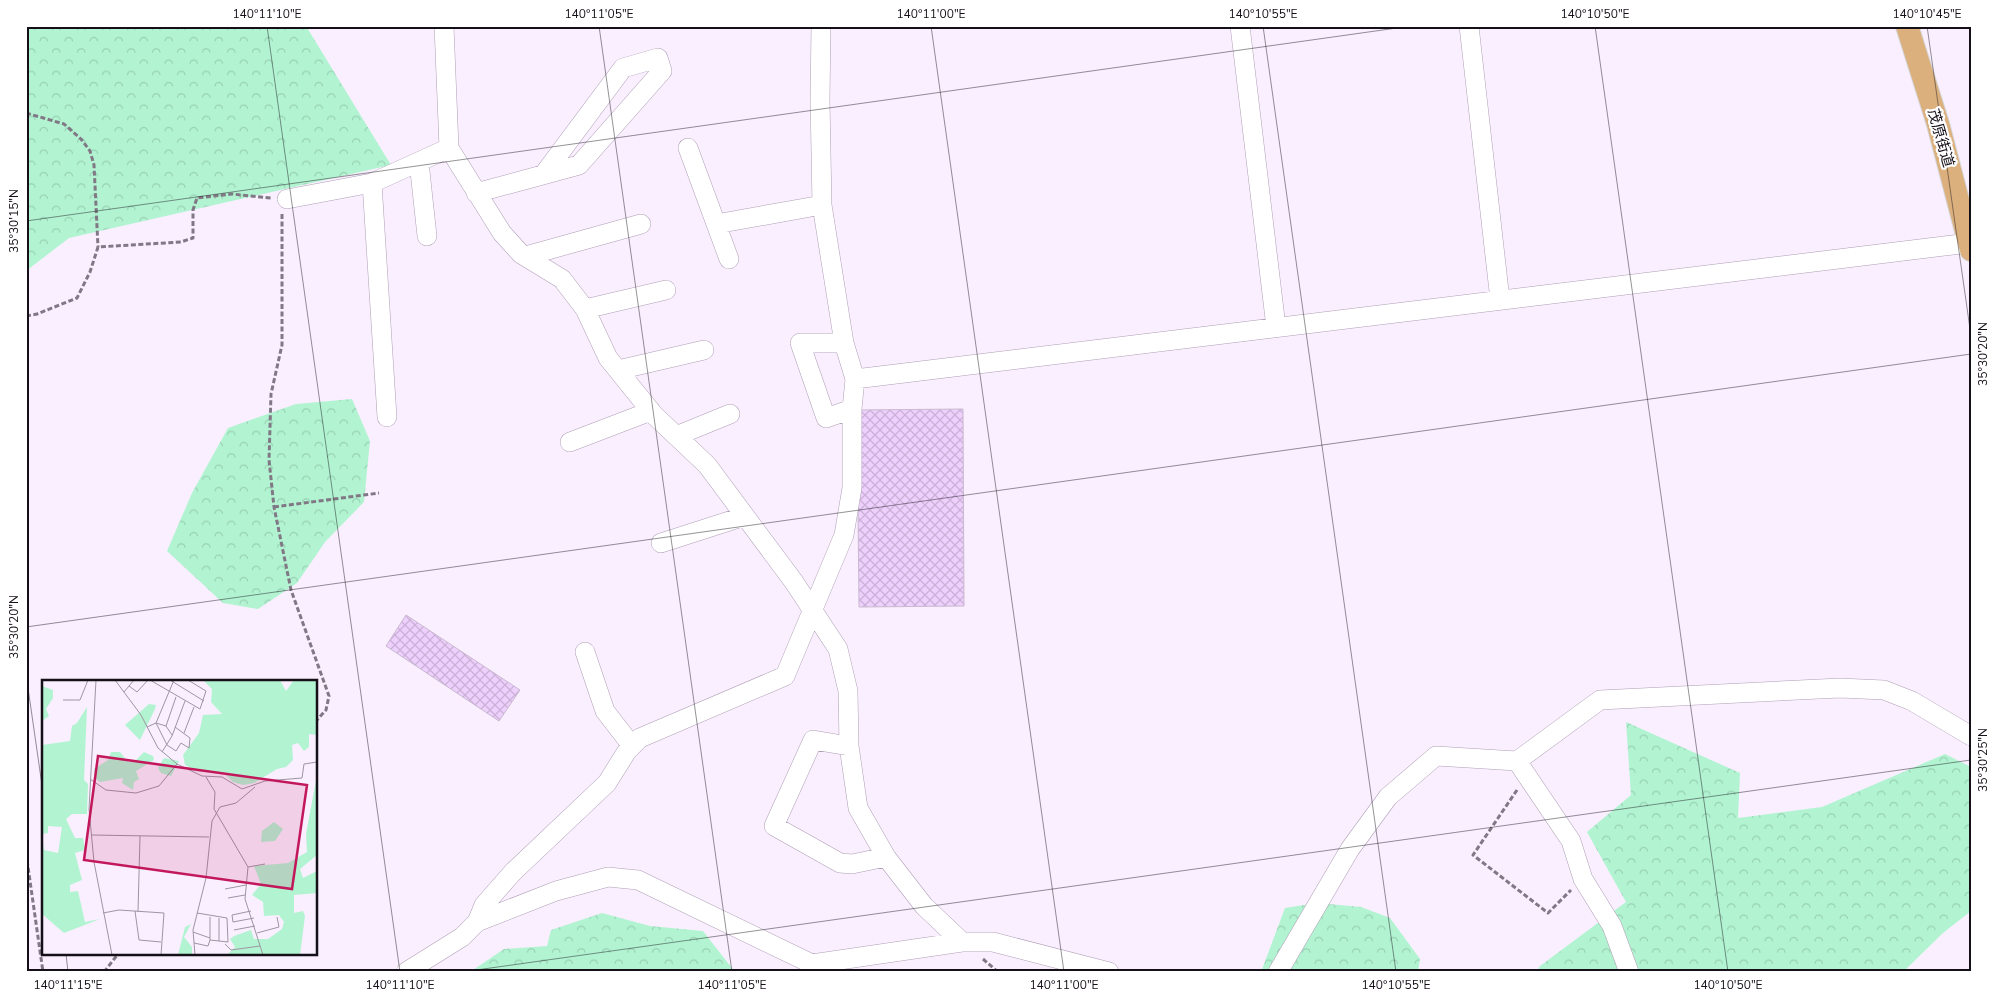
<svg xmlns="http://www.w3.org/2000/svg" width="1997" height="998" viewBox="0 0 1997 998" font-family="'Nunito Sans','Noto Sans JP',sans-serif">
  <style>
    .forest { fill: url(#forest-crowns) }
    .building { fill: url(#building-cross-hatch); stroke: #cab9d1 }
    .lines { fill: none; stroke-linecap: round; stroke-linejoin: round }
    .minor-casing { stroke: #af9fb6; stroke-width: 20 }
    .major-casing { stroke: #d5d4d5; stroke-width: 24 }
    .path { stroke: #807884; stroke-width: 3; stroke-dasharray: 5 2.5; stroke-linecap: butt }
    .minor { stroke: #fff; stroke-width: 19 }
    .major { stroke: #dbb07d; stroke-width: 22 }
    .ticks { fill: none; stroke: #150f17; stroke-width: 1; stroke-opacity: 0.45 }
    .labels { text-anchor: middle; stroke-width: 4.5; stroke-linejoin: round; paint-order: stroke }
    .street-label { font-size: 15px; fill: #150f17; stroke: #fff }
    .inset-road { fill: none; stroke: #9e95a2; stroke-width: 1 }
    .view { fill: #c2185b; fill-opacity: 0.15; stroke: #c2185b; stroke-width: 2.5 }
    .inset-edge { fill: none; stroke: #150f17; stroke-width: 2.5 }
    .neatline { fill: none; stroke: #150f17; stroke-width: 2 }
    .ticks-label { font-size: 12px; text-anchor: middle; fill: #150f17 }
  </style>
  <defs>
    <pattern id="forest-crowns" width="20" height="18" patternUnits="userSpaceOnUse" patternTransform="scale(1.25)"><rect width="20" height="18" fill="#b2f4d2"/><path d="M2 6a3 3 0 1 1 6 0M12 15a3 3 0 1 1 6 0" fill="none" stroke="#98d0b4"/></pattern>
    <pattern id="building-cross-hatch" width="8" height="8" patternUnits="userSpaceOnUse" patternTransform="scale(1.25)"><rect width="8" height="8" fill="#eed0fc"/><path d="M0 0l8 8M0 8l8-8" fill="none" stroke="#cbb1d7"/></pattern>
  </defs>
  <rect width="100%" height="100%" fill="#f9effe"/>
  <path class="forest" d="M26,26H306L391,165L69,238L26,271Z
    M352,399L370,441L364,502L325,542L297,583L258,609L223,603L167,551L192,493L228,428L296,404Z
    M1626,722L1740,773L1738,818L1822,807L1945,754L1971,767V911L1943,933L1903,972H1536L1540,966L1626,902L1587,832L1631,795Z
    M1317,903L1361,907L1390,918L1420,959L1418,972H1261L1285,908Z
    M602,913L650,926L703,931L735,972H470L504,949L547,946L551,930Z"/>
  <path class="building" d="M963,409L964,606L859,607L857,410Z
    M406,615L520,690L499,721L386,646Z"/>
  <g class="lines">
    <g class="minor-casing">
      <path id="minor" d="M444,26L449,148L502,233L521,254L562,279L585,309L608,358L654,415L707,465L794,582L838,649L848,691L849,746L858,808L886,857L924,906L962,942
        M1240,26L1276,327
        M1469,26L1500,300
        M688,148L729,259
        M419,162L427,236
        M372,183L387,417
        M476,193L579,165L662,71L658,58L623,68L544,174
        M287,199L372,183L449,148
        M716,224L822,205
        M526,256L641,224
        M585,309L666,290
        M844,343H800L826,418L852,409
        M618,370L704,350
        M855,379L1969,243
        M676,436L730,414
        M570,442L651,411
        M661,543L745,516
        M585,652L605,711L632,746
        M849,746L813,740L774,826L840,863L852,864L886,857
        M1517,761L1571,841L1583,879L1612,926L1629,972
        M477,922L556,891L608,877L638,880L812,964L962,942H993L1109,972
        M406,972L462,937L477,922L484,905L513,872L607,783L627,751L640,738L785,676L844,535L852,488V409L855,379L844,343L822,205L820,100L821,26
        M1278,972L1350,849L1388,797L1436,756L1517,761L1600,700L1840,688L1884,690L1912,701L1971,736"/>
    </g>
    <g class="major-casing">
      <path id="major" d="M1907,26L1938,124L1971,250"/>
    </g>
    <path class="path" d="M26,113L64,124L81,139L90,151L94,165L98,247
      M282,214V345L271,394L269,460L274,507L291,590L329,696L326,710L316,721
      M26,316L37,314L77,298L90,272L98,247L181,242L193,238V210L197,198L232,194L271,198
      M274,507L379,493
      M1517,790L1473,855L1548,913L1571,890
      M26,853L43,972
      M983,959L998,972
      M104,972L118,954"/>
    <use href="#minor" class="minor"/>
    <use href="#major" class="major"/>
  </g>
  <path class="ticks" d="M267,26L400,972M599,26L732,972M931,26L1064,972M1263,26L1396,972M1595,26L1728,972M1927,26L1971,336M26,221L1411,26M26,627L1971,354M26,674L44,799M66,954L68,972M462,972L1971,760"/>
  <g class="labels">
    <g class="street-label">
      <text transform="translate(1941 138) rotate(74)" y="5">茂原街道</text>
    </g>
  </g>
  <g transform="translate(42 680)">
    <rect width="275" height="275" fill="#f9effe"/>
    <path d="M161,0H238L244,11L252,0H275V55L267,54V67L262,71L256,63L250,65L251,80L244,87L235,89L212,103L201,105L191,102L183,94L154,91L143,85L141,75L157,53L161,35L180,34L169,22L170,9ZM0,6L11,10V18L4,29L7,36L0,41ZM107,24L114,25L113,29L98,60L83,45ZM45,27L42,100L46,104L45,134H30L24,139L33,158H41L43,170L33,173L40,200L28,205V212L36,211L43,242L58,239L22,253L0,234V159L2,170L16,173L20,147L6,146V153L0,154V65L28,61L30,46L35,43ZM69,72H78L86,82H92L102,72L111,76L112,80L94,91L97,99L92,102L91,110L80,103L81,98L58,102L53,98L52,89L66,80ZM122,78L137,81L129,96L119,93L116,88ZM275,95V175L258,189L261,198L275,191V213L252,215V233L261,231L263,236L258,275H185L193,267L188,259L192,256L209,250L212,259H226L240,249L242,242L237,235L222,236L221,222L210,215L219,204L212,186L246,183L265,172L264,154ZM232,142L241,149L233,161L219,162L220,151ZM149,244L142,257L150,267V275H136L143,247Z" fill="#b2f4d2"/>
    <path class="inset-road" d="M54,0L47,129L52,182L70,275M73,0L99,35L116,68L135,84L160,96L180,97L200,109L223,101L260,98L262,84L275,82M108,0L158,29L164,11L146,0M128,0L162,21M132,0L114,43L125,65L134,71L139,63L147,68L148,58L133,47M87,6L95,12L106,0M82,12L92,0M21,20H38L46,0M124,46L134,17M105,47L114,43L124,46L130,55M142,53L152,27M120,72L130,56L143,21M164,97L173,112L172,129L206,187L203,219L221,275M48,99L64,110L94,113L117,106L135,84M50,155L167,157M206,187L223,184M183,209L204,205M186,218L203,215M93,231L97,260L119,262M209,231L190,235L191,242L212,238M96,232L98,156M61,233L77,230L122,233L119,275M192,250L213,246M151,252L168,258M215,253L237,247L235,237M168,260V237M177,261V238M152,263L166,266L168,260L186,262L185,238L155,233M183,264L189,270L218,266M153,275L151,250L164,198L170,141L178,127L194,123L213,107"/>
    <path class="view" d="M56,76L265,105L250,209L42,180Z"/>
    <rect width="275" height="275" class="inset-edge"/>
  </g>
  <rect width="1997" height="998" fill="none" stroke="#ffffff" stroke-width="55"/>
  <rect x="28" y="28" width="1942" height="942" class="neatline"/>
  <g class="ticks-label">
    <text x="267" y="18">140°11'10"E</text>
    <text x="599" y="18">140°11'05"E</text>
    <text x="931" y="18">140°11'00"E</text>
    <text x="1263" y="18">140°10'55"E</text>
    <text x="1595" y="18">140°10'50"E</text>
    <text x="1927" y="18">140°10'45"E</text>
    <text transform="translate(14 221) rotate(-90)" y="4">35°30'15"N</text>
    <text transform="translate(1983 354) rotate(-90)" y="4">35°30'20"N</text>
    <text transform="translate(14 627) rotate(-90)" y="4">35°30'20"N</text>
    <text transform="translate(1983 760) rotate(-90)" y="4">35°30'25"N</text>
    <text x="68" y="989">140°11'15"E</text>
    <text x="400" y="989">140°11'10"E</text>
    <text x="732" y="989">140°11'05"E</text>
    <text x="1064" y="989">140°11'00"E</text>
    <text x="1396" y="989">140°10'55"E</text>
    <text x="1728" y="989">140°10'50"E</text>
  </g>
</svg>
